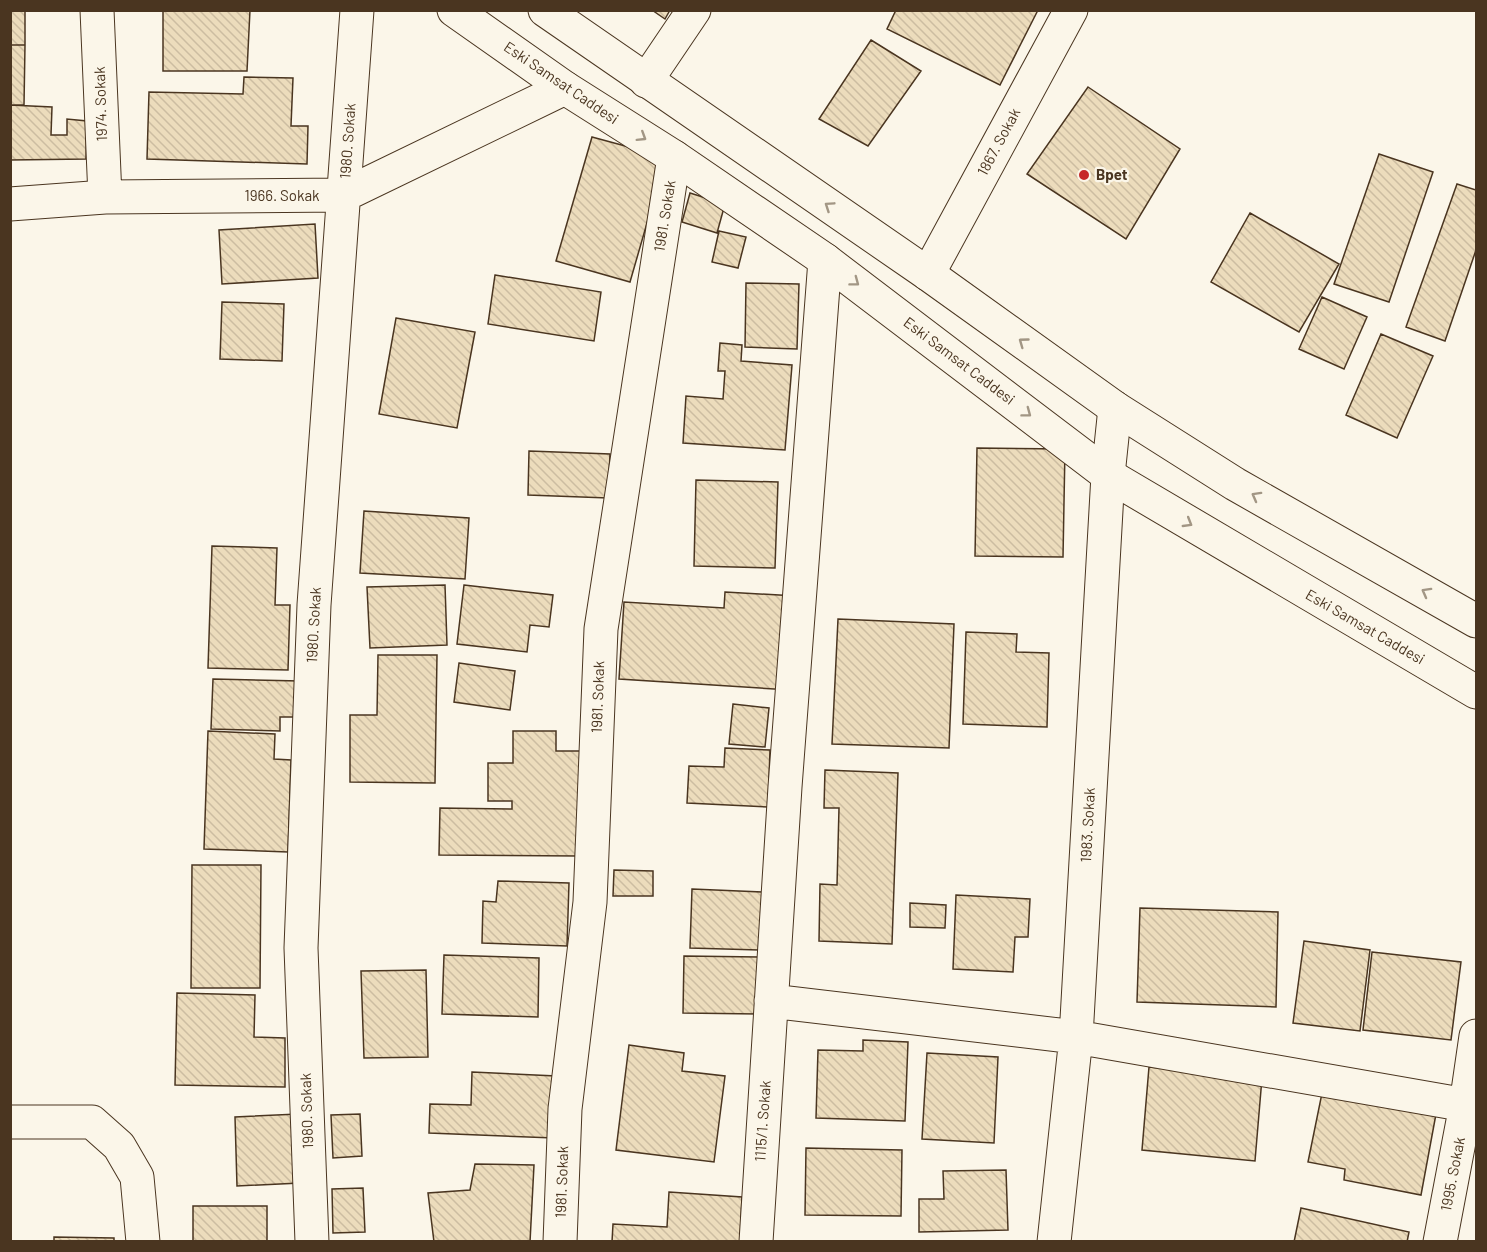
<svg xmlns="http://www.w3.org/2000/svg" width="1487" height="1252" viewBox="0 0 1487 1252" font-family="Barlow,sans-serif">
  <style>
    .building { fill: url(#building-back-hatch); stroke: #4a3520; stroke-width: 1.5 }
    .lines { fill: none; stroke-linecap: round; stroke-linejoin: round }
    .street-casing { stroke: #4a3520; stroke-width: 35 }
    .secondary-casing { stroke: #4a3520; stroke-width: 35 }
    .street { stroke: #fbf6e9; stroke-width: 33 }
    .secondary { stroke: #fbf6e9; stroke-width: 33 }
    .oneway { stroke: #a29684 }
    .poi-dot { fill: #c62828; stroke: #fbf6e9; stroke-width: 2 }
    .labels { text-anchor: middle; stroke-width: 4.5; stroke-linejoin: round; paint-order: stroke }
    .street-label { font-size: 15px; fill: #4a3520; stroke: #fbf6e9 }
    .poi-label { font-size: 15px; font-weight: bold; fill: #4a3520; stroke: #fbf6e9; text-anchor: start }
  </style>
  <defs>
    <pattern id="building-back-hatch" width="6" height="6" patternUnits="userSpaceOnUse" patternTransform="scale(1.5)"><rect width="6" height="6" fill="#ecdcbc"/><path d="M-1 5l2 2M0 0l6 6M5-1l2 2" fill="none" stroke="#ccbda1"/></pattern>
  </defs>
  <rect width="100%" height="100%" fill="#fbf6e9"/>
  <path class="building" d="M10,10H25V45H10Z
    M163,10H250L247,71H163Z
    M652,10H670L665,19Z
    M896,10H1038L1000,85L887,29Z
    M871,40L921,71L868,146L819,119Z
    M10,45H25L24,105H10Z
    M244,77L293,78L291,126H308L307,164L147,159L149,92L243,94Z
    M1088,87L1180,149L1126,239L1027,174Z
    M10,105L52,107L51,135H67V119L87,121L86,159L10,160Z
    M592,137L666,157L630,282L556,261Z
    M1379,154L1433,172L1389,302L1334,284Z
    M1457,184L1476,190V250L1445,341L1406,327Z
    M690,193L725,204L717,233L682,222Z
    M1250,213L1339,264L1299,332L1211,282Z
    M315,224L318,278L222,284L219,230Z
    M719,231L746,237L738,268L712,262Z
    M495,275L601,292L594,341L488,324Z
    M746,283L799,284L797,349L745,347Z
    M1322,297L1367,317L1344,369L1299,349Z
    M222,302L284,304L282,361L220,359Z
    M396,318L475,332L457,428L379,414Z
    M1381,334L1433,356L1397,438L1346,415Z
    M720,343L742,345L741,361L792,365L785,450L683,443L686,396L723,399L725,371H718Z
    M977,448L1065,449L1063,557L975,556Z
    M529,451L610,454L608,498L528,495Z
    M696,480L778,482L775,568L694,566Z
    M364,511L469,518L465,579L360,573Z
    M212,546L277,548L275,605H290L288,670L208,668Z
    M445,585L447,645L370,648L367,587Z
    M464,585L553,595L549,627L530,625L527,652L457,644Z
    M725,592L796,596L790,690L619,679L624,602L724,608Z
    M838,619L954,624L949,748L832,744Z
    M966,632L1017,634L1016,652L1049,653L1047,727L963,724Z
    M378,655H437L435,783L350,782V715H377Z
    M459,663L515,671L510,710L454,702Z
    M213,679L300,681L299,717H280V731L211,729Z
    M733,704L769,708L765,747L729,744Z
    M208,731L275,734L274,759L291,760L288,852L204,849Z
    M513,731H556V751H582L578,856L439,855L440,808L512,809V801H488V763H513Z
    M725,748L770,750L768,807L687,803L689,766L724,767Z
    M825,770L898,773L892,944L819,941L820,884L837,885L839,808H824Z
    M192,865H261L260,988H191Z
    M614,870L653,871V896H613Z
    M498,881L569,883L567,946L482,943L483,901L496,902Z
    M692,889L762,892L759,950L690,948Z
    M956,895L1030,899L1028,937H1015L1013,972L953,969Z
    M910,903L946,905L945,928L910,927Z
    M1140,908L1278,912L1276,1007L1137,1002Z
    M1304,941L1370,950L1360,1031L1293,1023Z
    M1372,952L1461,962L1451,1040L1363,1030Z
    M444,955L539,958L538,1017L442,1014Z
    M684,956L759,957L758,1014L683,1013Z
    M426,970L428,1057L364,1058L361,971Z
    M177,993L255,995L254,1037L285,1038V1087L175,1085Z
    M863,1040L908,1042L905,1121L816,1118L818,1050L863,1051Z
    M629,1045L684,1053L682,1071L725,1076L714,1162L616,1150Z
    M927,1053L998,1057L994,1143L922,1139Z
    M1149,1067L1262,1078L1255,1161L1142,1150Z
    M472,1072L556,1076L554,1138L429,1133L430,1104L471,1105Z
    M1322,1093L1436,1114L1421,1195L1344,1180L1345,1169L1308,1162Z
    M298,1114L300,1183L237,1186L235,1117Z
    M360,1114L362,1156L333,1158L331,1115Z
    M806,1148L902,1150L901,1216L805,1215Z
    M475,1164L534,1165L530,1242H434L428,1193L470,1190Z
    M1006,1170L1008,1230L919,1232V1199H944L943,1171Z
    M363,1188L365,1232L333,1233L332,1189Z
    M669,1192L742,1197L740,1242H612L613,1224L667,1227Z
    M193,1206H267V1242H193Z
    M1301,1208L1409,1232L1407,1242H1294Z
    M54,1237L114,1238V1242H54Z"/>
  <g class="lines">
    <g class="street-casing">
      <path id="street" d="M97,10L105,197
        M646,81L694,10
        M10,204L105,197L344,195L565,88
        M928,274L1071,10
        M771,1001L1076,1037L1466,1105
        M10,1122H92L119,1146L137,1177L143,1242
        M312,1242L301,948L314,605L357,10
        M560,1242L565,1109L590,902L601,629L674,157
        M756,1242L785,787L825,260
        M1054,1242L1076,1037L1108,475L1115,408
        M1440,1242L1466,1105L1476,1036"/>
    </g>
    <g class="secondary-casing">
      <path id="secondary" d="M454,10L565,88L674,157L825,260L1108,475L1476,692
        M545,10L928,274L1115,408L1235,484L1476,621"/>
    </g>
    <use href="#street" class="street"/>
    <use href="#secondary" class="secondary"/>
  </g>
  <defs><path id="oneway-chevron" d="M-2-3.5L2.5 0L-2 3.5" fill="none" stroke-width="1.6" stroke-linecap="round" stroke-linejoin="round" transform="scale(1.5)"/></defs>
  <g class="oneway">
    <use href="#oneway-chevron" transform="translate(642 137) rotate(32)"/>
    <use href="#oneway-chevron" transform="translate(829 206) rotate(-146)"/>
    <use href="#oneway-chevron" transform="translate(855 282) rotate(37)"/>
    <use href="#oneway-chevron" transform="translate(1023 342) rotate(-144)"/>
    <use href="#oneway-chevron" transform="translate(1027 413) rotate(37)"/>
    <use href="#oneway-chevron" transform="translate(1256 496) rotate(-151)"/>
    <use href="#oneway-chevron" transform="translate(1188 523) rotate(31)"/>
    <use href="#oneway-chevron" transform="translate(1426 592) rotate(-151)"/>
  </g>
  <circle class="poi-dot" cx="1084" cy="175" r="6"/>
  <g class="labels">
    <g class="street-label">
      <text transform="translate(561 83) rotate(34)" y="5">Eski Samsat Caddesi</text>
      <text transform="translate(101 104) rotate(-92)" y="5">1974. Sokak</text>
      <text transform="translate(348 141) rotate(-86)" y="5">1980. Sokak</text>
      <text transform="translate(999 142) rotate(-62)" y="5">1867. Sokak</text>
      <text x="282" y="201">1966. Sokak</text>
      <text transform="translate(665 216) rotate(-81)" y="5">1981. Sokak</text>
      <text transform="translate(959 361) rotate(37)" y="5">Eski Samsat Caddesi</text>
      <text transform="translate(314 625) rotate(-87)" y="5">1980. Sokak</text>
      <text transform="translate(1365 627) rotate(30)" y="5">Eski Samsat Caddesi</text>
      <text transform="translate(598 697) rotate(-88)" y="5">1981. Sokak</text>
      <text transform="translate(1088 825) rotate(-87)" y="5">1983. Sokak</text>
      <text transform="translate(307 1111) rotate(-92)" y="5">1980. Sokak</text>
      <text transform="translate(763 1121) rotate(-86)" y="5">1115/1. Sokak</text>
      <text transform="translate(1453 1174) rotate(-79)" y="5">1995. Sokak</text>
      <text transform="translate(562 1182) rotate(-88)" y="5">1981. Sokak</text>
    </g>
    <g class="poi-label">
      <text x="1096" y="180">Bpet</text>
    </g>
  </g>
  <rect width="1487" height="1252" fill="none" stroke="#4a3520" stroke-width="24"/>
</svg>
